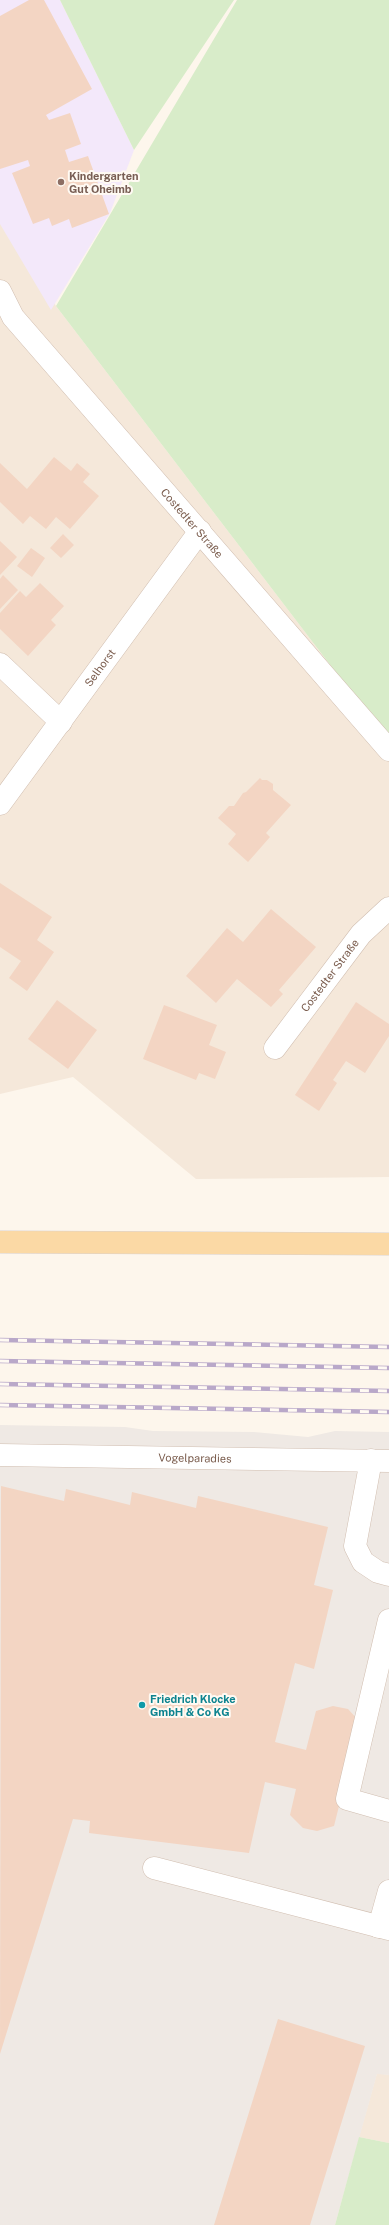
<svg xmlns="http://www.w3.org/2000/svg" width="389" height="2225" viewBox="0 0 389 2225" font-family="'Public Sans',sans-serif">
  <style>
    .residential { fill: #f5e8da }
    .industrial { fill: #efe9e4 }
    .education { fill: #f3e8fa }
    .green { fill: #d8ecc9 }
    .building { fill: #f3d5c3 }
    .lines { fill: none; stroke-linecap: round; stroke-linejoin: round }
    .minor-casing { stroke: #d1beb0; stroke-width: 23 }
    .major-casing { stroke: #dad1cd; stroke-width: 23 }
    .minor { stroke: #fff; stroke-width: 22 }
    .major { stroke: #fbd9a5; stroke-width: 22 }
    .rail-casing { stroke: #b9a8c9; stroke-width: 4.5 }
    .rail { stroke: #fffaf3; stroke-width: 3; stroke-dasharray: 9; stroke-linecap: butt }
    .education-dot { fill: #8d6e63; stroke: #fffaf3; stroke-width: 1.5 }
    .culture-dot { fill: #0f9aa8; stroke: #fffaf3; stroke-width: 1.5 }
    .labels { text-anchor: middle; stroke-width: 4; stroke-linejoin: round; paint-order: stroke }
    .education-label { font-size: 11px; font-weight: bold; fill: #785e54; stroke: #fffaf3; text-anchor: start }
    .street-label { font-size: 11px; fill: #7a5c4d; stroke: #fffaf3 }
    .culture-label { font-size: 11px; font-weight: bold; fill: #0d838f; stroke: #fffaf3; text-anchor: start }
  </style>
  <rect width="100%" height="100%" fill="#fdf6ec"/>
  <path class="residential" d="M0,219L56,306L389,742V1177L196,1179L73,1077L0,1094Z
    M377,2073L389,2075V2143L359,2137Z"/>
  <path class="industrial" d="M0,1425L125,1427L153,1431L254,1432L308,1437L335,1431L389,1432V2075L377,2074L335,2225H0Z"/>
  <path class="education" d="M0,0H60L134,150L110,213L51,310L0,224Z"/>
  <path class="green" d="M60,0H234L134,150Z
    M237,0H389V742L56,306Z
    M359,2137L389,2143V2225H335Z"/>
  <path class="building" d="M29,0H44L92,89L46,115L49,120L70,113L81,144L65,150L69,162L88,156L109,214L72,228L69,219L52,226L49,218L33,224L12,173L30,166L28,160L0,169V16Z
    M54,457L71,471L77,463L90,474L83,482L99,496L70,529L56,517L46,529L30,516L23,524L0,502V463L27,489Z
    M63,534L74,545L61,558L50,548Z
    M0,541L17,557L0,575Z
    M31,548L45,558L32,577L17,566Z
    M3,575L18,590L0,609V579Z
    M40,583L64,606L51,620L56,625L28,656L0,629V613L20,591L26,597Z
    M260,778L262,780H267L273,784V790L291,805L266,833L270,837L248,862L228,844L236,834L218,818L229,806H234L243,793L246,792Z
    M0,883L52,917L37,940L54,952L27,991L9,978L21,961L0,947Z
    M271,909L316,947L279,990L283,994L271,1007L237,979L216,1003L186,976L227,928L243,942Z
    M57,1000L97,1030L68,1069L28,1039Z
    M356,1002L389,1024V1036L365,1073L346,1061L333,1080L337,1083L319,1111L295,1095Z
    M164,1005L217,1025L209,1045L226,1052L215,1079L199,1073L196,1080L143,1059Z
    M1,1486L64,1501L66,1489L130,1505L132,1492L196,1508L198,1496L328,1527L314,1585L333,1590L314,1669L295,1663L275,1742L306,1750L316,1711L333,1706L348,1709L360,1722L334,1826L317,1831L303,1828L290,1815L296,1789L265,1782L249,1853L89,1833L90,1821L73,1819L0,2054Z
    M278,2019L365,2046L310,2225H214Z"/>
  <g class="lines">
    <g class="minor-casing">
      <g id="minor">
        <path id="s1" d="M0,291L13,317L389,750"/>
        <path d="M0,664L61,722"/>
        <path id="s2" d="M0,804L200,531"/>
        <path id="s3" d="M275,1048L361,934L389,908"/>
        <path id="s4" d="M0,1455L389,1461"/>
        <path d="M371,1460L355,1546L363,1562L378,1572L389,1575"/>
        <path d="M389,1620L347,1799L389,1811"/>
        <path d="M154,1868L389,1929"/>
        <path d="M379,1927L389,1891"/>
      </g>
    </g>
    <g class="major-casing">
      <path id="major" d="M0,1242L389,1244"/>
    </g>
    <use href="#minor" class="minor"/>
    <use href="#major" class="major"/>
    <g class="rail-casing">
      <path id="rail" d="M0,1340L389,1347
        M0,1361L389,1368
        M0,1384L389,1391
        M0,1405L389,1412"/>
    </g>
    <use href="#rail" class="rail"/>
  </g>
  <circle class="education-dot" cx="61" cy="182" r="4"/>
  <circle class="culture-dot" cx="142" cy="1705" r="4"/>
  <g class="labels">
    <g class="education-label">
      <text x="69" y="180">Kindergarten<tspan x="69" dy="13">Gut Oheimb</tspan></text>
    </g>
    <g class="street-label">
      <text dy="4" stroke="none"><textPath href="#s1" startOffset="302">Costedter Straße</textPath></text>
      <text dy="4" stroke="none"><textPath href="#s2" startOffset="169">Selhorst</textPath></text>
      <text dy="4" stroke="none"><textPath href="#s3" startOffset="91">Costedter Straße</textPath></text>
      <text dy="4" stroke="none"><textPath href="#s4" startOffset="195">Vogelparadies</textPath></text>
    </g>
    <g class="culture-label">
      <text x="150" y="1703">Friedrich Klocke<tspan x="150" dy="13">GmbH &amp; Co KG</tspan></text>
    </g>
  </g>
</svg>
